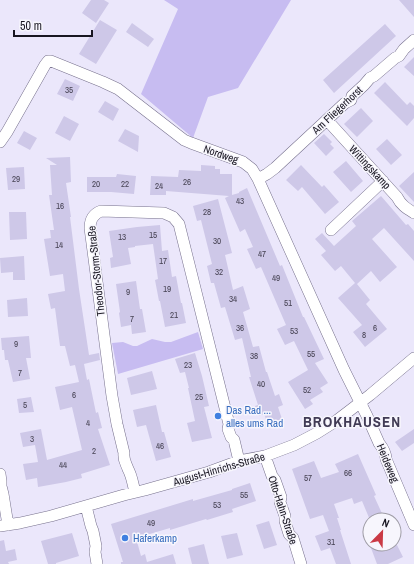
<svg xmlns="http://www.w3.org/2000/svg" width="414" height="564" viewBox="0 0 414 564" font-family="'Archivo Narrow',sans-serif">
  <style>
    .green { fill: #c7bcf1 }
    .building { fill: #cec8e8 }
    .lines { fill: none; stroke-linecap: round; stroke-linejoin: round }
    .minor-casing { stroke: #77718d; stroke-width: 12 }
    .minor { stroke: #fff; stroke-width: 11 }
    .shop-dot { fill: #3f7fe0; stroke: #f7f6fd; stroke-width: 1.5 }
    .labels { text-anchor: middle; stroke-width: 3; stroke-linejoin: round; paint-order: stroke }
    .number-label { font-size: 9px; fill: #464253 }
    .street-label { font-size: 11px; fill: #181621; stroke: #f7f6fd }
    .shop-label { font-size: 11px; fill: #366cbe; stroke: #f7f6fd; text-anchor: start }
    .district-label { font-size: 15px; font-weight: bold; letter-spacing: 1px; fill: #413b55; stroke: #f7f6fd }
  </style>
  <rect width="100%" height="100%" fill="#ebe7fb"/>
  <path class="green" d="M164,0H291L238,88L208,97L193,138L141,94L178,9Z
    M198,332L203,349L118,374L112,343L123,342L133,346H137L152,339L165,342H171Z"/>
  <path class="building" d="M91,0H104L109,3L96,23L82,13Z
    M399,0H414V17Z
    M100,20L117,30L96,64L79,54Z
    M132,23L154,39L148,47L126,32Z
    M385,24L396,36L334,93L323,80Z
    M414,57V76L404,67Z
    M65,79L80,86L73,101L57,94Z
    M385,82L407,105L410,102L414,106V118L407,126L374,93Z
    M105,101L119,109L113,121L98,112Z
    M361,108L373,121L357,137L344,124Z
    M64,116L79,124L70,141L55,133Z
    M125,129L139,136L138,152L118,141Z
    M24,131L37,138L30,150L17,143Z
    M324,134L332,142L330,144L334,148L326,156L314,143Z
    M387,139L402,155L391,165L376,149Z
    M70,157L71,182L66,183L71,217H70L79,289L89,355L99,353L100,360L84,364L87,380L89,379L96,413L98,412L102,428L98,429L110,465L81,474L82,478L66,482L38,487L37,478L26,480L23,464L38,462L35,445L23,447L20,433L41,429L47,460L82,450L72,407L60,410L55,387L79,382L75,365L70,366L65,346H60L55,308L51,309L48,294L65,291L63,274L50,276L44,239L51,238L50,230H54L49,195H52L50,165H57L46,158Z
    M346,161L363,181L351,192L333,172Z
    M201,165L215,166V169H220V174H232V195L239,193V192L247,188L280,266L282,265L303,317H304L324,359L315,363L328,383L320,388L323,392L310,400L313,404L305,409L288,382L308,370L294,341L285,345L277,329L286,325L261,267L256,269L247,249L253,247L245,229L240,232L225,198L229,196L166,191V195H150L151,176L178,177L179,170L201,171Z
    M301,165L322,187L324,185L339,202L325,214L302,187L298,191L286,180Z
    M24,167L25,189L8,190L6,168Z
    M414,172V202L399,186Z
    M117,174L136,176L134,194L111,192H87V177H116Z
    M381,196L406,225L408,224L414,231V261L384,228L372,239L397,267L380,282L371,271L357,284L370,300L366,304L387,329L365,347L353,332L362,325L338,298L355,283L341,266L335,271L321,255L326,251L315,239L322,233L334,246L356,226L352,221Z
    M218,199L232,253L225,255L233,290L243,286L250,309L243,312L253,347L259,346L266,372H267L275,396L279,394L283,405L278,407L282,419L268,424L264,414L259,416L255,406L258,405L249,377H251L242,338L235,340L225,307L221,308L214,283H211L207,266L212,264L201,220L197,221L193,206Z
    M9,212H26L27,239L10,240Z
    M160,225L162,251L168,250L172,277L176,276L181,303H182L186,323L165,327L160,301H159L155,280L158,279L153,244L135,246V247L128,248L131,264L111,268L110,258L113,257L109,231L137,227Z
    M24,256L25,280H13V272L1,273L0,258Z
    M136,281L140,309H142L146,332L132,334L131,325L121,327L119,313L120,312L116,284Z
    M27,298L28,316L8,317L7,300Z
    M29,336L31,358H26L30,379L13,382L8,360H5L4,350H2L1,338Z
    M195,353L202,376L209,406L204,407L212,438L192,442L187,423L195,421L188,388H189L185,372L180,373L175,359Z
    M152,371L157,389L131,395L127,378Z
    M31,397L34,412L19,413L17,399Z
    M156,405L162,432H164L171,457L156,461L146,425L137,427L133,410Z
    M414,429V443L402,451L395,442Z
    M358,454L376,495L374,496L385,520H370L362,501L354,504L352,498L334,504L339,518H337L341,530H340L351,564H336L330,548L321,551L315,536L329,531L323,515L310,519L292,469L314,461L321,478L339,472L335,464Z
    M250,483L256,501L232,509L233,512L207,520L206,519L170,530V528L136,538L141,556L145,554L147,562L173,554L176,564H121V562H123L111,524L193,499V501L232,490V489Z
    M269,521L277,545L264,549L256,525Z
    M72,533L79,556L56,563V564H48L41,541Z
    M237,533L243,555L227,559L221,536Z
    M4,540L6,551L15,549L17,560L8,562L9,564H0V541Z
    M396,543L403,557L388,564H377L371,548L375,546L374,544H394Z
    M204,544L209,564H192L188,548Z"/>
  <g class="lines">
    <g class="minor-casing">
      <path id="minor" d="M327,120L397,197C401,205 406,208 414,213
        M0,142L7,132L45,65L48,61H51L103,82L118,89L184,140L191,143L243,162L252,169L258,179L344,370L367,416L379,443C383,448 386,453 386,459L414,525
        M258,179L267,174L275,168L345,103L351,100L352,96L364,85L370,78L374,76L395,58L399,56L404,49L414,40
        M331,230L383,181
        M265,456L272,476L275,480L281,497L280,502L285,516V521L289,534L293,538L301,564
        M0,474L1,481V486L3,494L8,525
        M135,492C133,485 132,476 128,469C126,463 123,460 124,453L117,424L112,396L90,228C90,220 93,214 101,211L164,213L173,217L179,224L229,424L228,429L231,437L234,440L239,461
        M86,506L91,526L93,531L96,546L95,552L97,564
        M0,526L20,523L51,516L124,495L145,490L209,472L239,461L265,456L294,445L317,433L336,421L370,395L414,358"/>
    </g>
    <use href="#minor" class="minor"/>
  </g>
  <g class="shop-dot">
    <circle cx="218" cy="416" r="4"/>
    <circle cx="125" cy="538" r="4"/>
  </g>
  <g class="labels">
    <g class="number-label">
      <text x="69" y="93">35</text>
      <text x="16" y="182">29</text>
      <text x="187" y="185">26</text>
      <text x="96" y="187">20</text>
      <text x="125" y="187">22</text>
      <text x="159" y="189">24</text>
      <text x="240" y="204">43</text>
      <text x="60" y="209">16</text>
      <text x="207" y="215">28</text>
      <text x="153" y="238">15</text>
      <text x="122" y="240">13</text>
      <text x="217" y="244">30</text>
      <text x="59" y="248">14</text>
      <text x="262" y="257">47</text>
      <text x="163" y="264">17</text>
      <text x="219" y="275">32</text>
      <text x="276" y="281">49</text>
      <text x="167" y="292">19</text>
      <text x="128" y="295">9</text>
      <text x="233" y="302">34</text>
      <text x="288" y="306">51</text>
      <text x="174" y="318">21</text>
      <text x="132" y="322">7</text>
      <text x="240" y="331">36</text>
      <text x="375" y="331">6</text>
      <text x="294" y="334">53</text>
      <text x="364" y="338">8</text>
      <text x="16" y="347">9</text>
      <text x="311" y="357">55</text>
      <text x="254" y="359">38</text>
      <text x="188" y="368">23</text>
      <text x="20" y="376">7</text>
      <text x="261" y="387">40</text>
      <text x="307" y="393">52</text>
      <text x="74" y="398">6</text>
      <text x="199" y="400">25</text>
      <text x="25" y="408">5</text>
      <text x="88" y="426">4</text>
      <text x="32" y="442">3</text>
      <text x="160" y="449">46</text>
      <text x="94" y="454">2</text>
      <text x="63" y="468">44</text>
      <text x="348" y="476">66</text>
      <text x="308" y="481">57</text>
      <text x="244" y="498">55</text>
      <text x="217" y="508">53</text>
      <text x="151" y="526">49</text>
      <text x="331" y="545">31</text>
    </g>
    <g class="street-label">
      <text transform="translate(337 110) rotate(-43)" y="4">Am Fliegerhorst</text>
      <text transform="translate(221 154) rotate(19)" y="4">Nordweg</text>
      <text transform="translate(370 167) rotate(47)" y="4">Wittingskamp</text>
      <text transform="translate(96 271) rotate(-96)" y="4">Theodor-Storm-Straße</text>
      <text transform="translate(388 463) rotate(67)" y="4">Heideweg</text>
      <text transform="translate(219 469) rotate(-16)" y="4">August-Hinrichs-Straße</text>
      <text transform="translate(283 510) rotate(72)" y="4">Otto-Hahn-Straße</text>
    </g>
    <g class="shop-label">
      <text x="226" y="414">Das Rad ...<tspan x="226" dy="13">alles ums Rad</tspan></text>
      <text x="133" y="542">Haferkamp</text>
    </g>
    <g class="district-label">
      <text x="352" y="427">BROKHAUSEN</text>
    </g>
  </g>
  <g transform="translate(382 532) rotate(23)"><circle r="19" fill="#f7f6fd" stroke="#9e9ca5"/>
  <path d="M0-3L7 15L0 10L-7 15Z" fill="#ca3a45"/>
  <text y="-6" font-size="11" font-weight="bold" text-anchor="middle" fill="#181621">N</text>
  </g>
  <path d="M14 30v6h78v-6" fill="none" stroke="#181621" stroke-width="2"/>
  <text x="20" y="30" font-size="12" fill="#181621" stroke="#f7f6fd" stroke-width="3" paint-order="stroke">50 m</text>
</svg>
